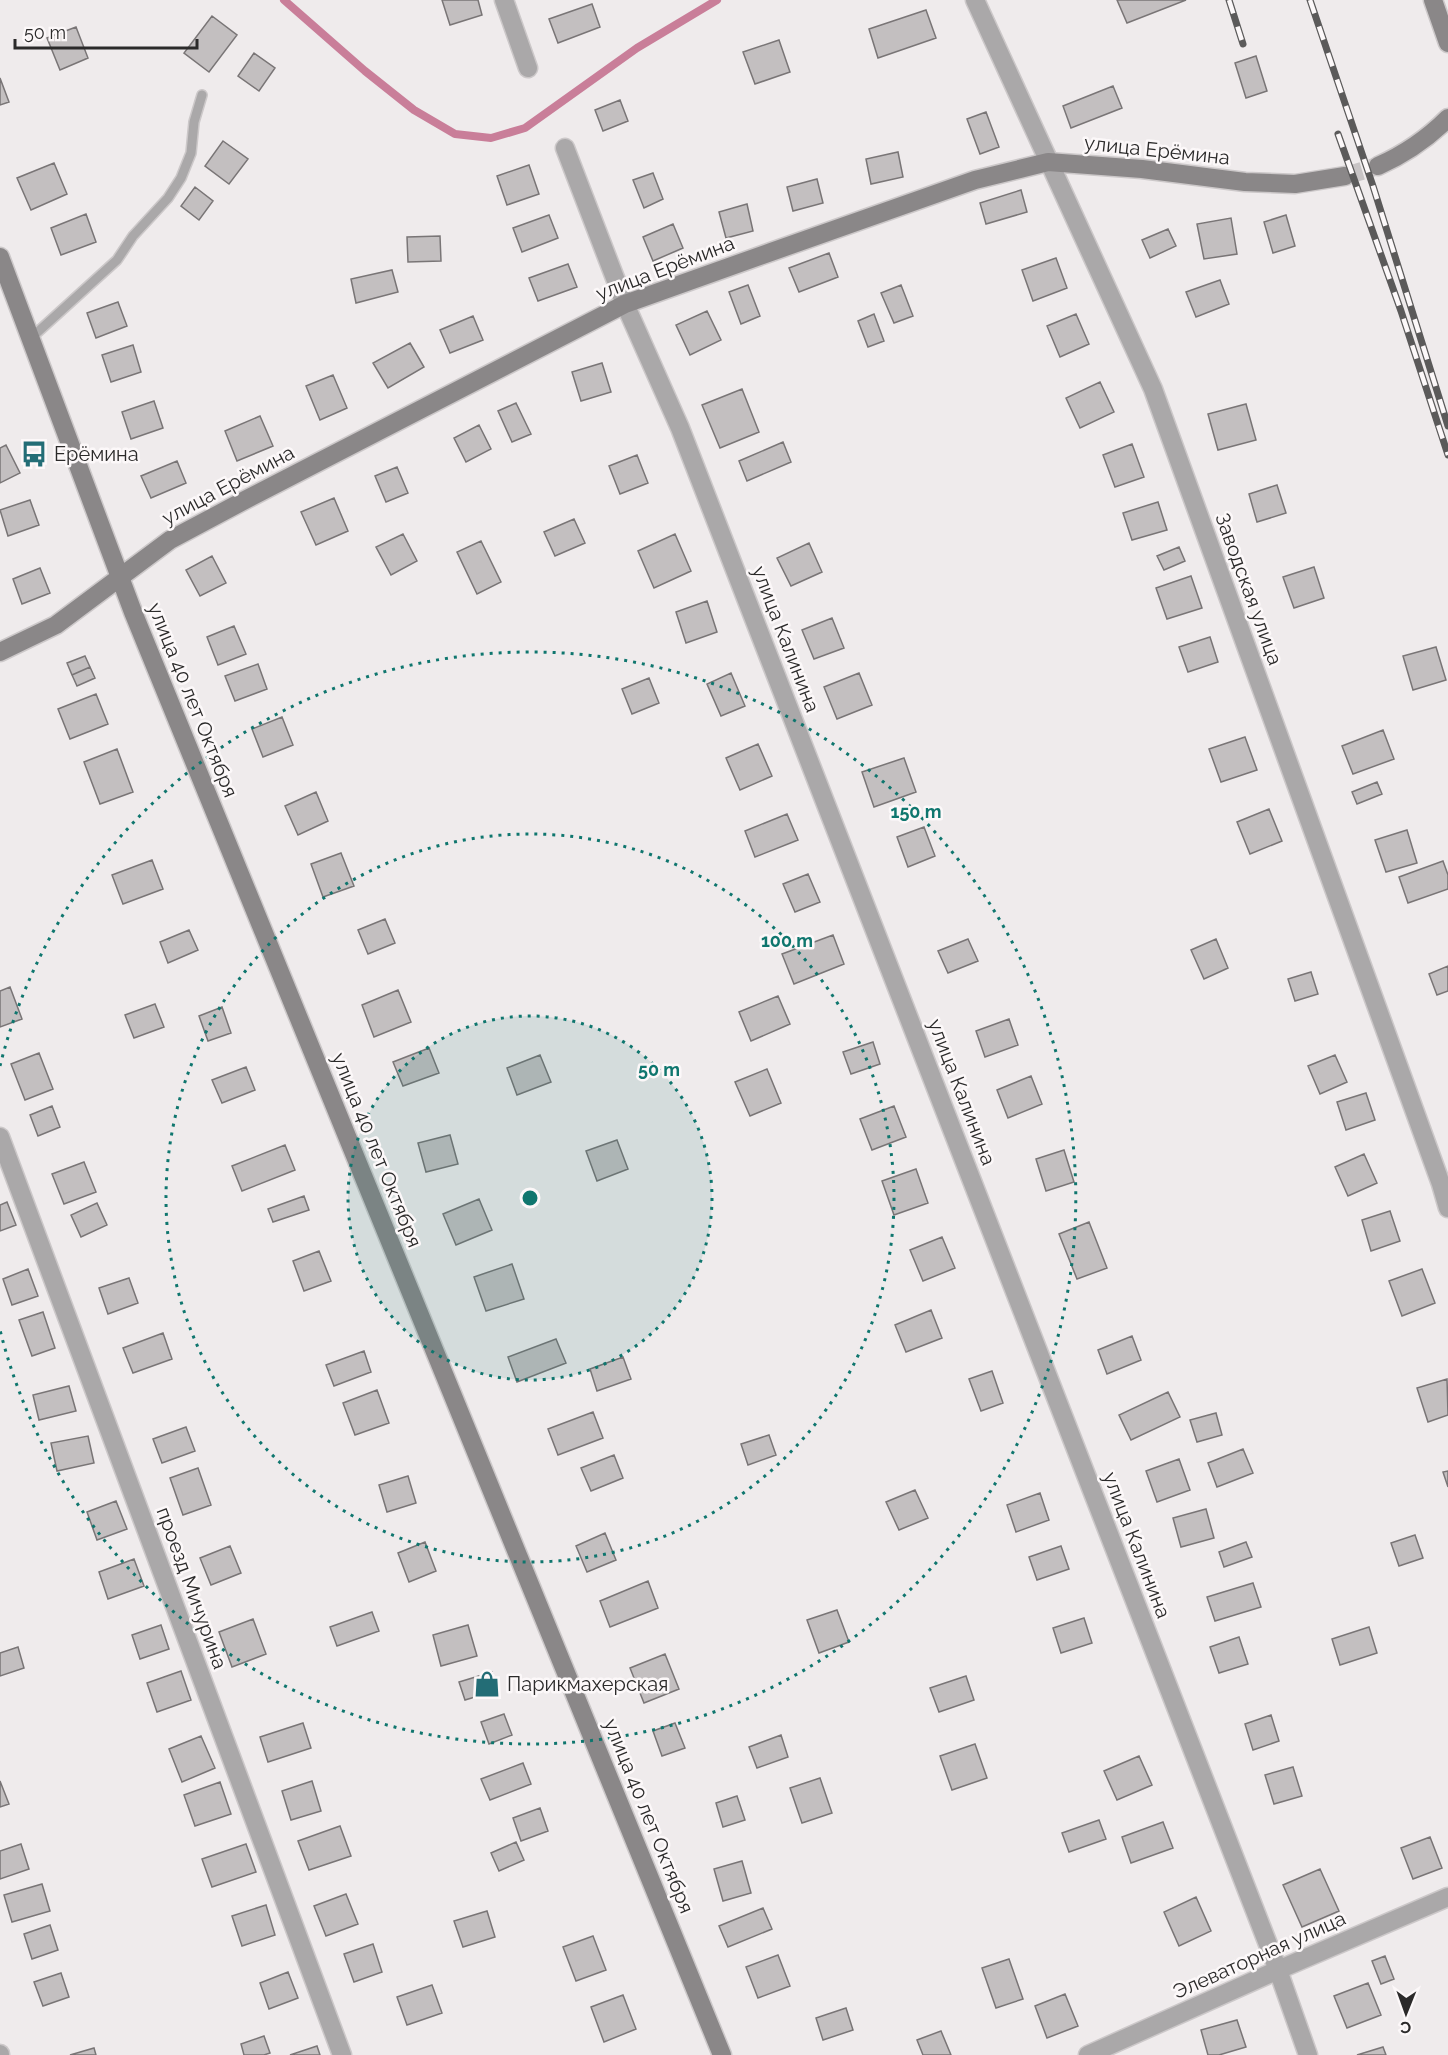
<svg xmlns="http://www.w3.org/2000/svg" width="1448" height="2055" viewBox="0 0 1448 2055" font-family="Raleway,sans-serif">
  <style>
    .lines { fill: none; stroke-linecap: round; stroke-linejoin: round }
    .stream { stroke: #c97e99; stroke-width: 8 }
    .building { fill: #c3bfc0; stroke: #797576; stroke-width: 1.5 }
    .secondary-tunnel { stroke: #c8c4c5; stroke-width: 18; stroke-dasharray: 18 9; stroke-linecap: butt }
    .lane-casing { stroke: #ccc8c9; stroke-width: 12 }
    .street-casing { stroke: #ccc8c9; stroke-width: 21 }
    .secondary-casing { stroke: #ccc8c9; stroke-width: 21 }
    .lane { stroke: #aaa8a9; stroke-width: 9 }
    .street { stroke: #aaa8a9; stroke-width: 18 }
    .secondary { stroke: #8a8788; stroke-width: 18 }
    .rail-casing { stroke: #5b5a5a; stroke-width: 7 }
    .rail { stroke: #fcf8f9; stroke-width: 4.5; stroke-dasharray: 14; stroke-linecap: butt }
    .ring { fill: none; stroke: #0f766e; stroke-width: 3; stroke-dasharray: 3 6 }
    .labels { text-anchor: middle; stroke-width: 5; stroke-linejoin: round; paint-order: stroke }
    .street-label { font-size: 20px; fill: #2b2a2a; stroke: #fcf8f9 }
    .poi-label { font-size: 20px; fill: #2b2a2a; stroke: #fcf8f9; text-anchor: start }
    .centre { fill: #0f766e; stroke: #fcf8f9; stroke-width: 3 }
    .ring-label { font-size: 18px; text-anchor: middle; font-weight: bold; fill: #0f766e; stroke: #fcf8f9; stroke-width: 5; stroke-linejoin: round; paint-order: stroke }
  </style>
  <rect width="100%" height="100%" fill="#efebec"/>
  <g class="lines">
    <path class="stream" d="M284,0L365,71L414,110L455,134L491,138L525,128L637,48L717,0"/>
  </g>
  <path class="building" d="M442,0H478L482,15L450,25Z
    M1117,0H1186L1127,23Z
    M592,4L600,27L558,43L549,19Z
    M926,10L936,38L878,58L869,29Z
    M212,16L237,35L209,72L184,53Z
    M76,27L88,58L60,70L47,38Z
    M779,40L790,72L755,84L743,52Z
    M254,53L275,68L259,91L238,76Z
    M1256,56L1267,91L1246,98L1235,63Z
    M0,78L9,102L0,105Z
    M1113,86L1122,108L1071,128L1063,106Z
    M620,100L628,121L603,131L595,110Z
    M986,112L999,147L980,154L967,119Z
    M223,141L248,159L229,184L205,166Z
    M898,152L903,177L871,184L866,159Z
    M54,163L67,194L31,210L17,178Z
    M529,165L539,194L507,205L497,176Z
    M653,173L663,199L644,208L633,180Z
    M817,179L823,203L793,211L787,187Z
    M195,187L213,201L199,220L181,206Z
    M1021,190L1027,212L986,224L980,203Z
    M747,204L753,231L726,238L719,212Z
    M86,214L96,242L61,255L51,228Z
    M549,215L558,238L522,252L513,228Z
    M1286,215L1295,246L1273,253L1264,222Z
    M1231,218L1237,254L1204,259L1197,224Z
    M673,224L683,248L653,261L643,237Z
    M1168,229L1176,246L1150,258L1142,240Z
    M440,236L441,261L408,262L407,237Z
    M829,253L838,277L799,292L789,268Z
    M1056,258L1067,288L1033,301L1022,270Z
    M568,264L577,287L538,301L529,278Z
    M392,270L398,292L356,303L351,279Z
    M1220,280L1229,304L1196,317L1186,292Z
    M748,285L760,316L741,324L729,292Z
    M901,285L913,316L894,323L881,293Z
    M118,302L127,326L96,338L87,313Z
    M707,311L721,340L690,355L676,325Z
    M874,314L884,341L868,347L858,321Z
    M1076,314L1089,344L1060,357L1047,326Z
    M473,316L483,340L450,353L440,330Z
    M410,343L424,367L388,388L373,363Z
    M133,345L141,372L111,382L102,355Z
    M602,363L611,392L581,401L572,372Z
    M333,375L347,408L320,420L306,386Z
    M1100,382L1114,412L1080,428L1066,398Z
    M742,389L759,432L720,448L702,405Z
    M154,401L163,428L131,439L122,412Z
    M516,403L531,434L512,442L498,411Z
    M1246,404L1256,440L1218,450L1208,414Z
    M260,416L273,446L237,461L225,431Z
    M479,425L491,449L466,462L454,438Z
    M783,442L791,462L747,481L739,461Z
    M1132,444L1144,477L1115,487L1103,455Z
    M6,445L20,473L0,483V448Z
    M637,455L648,483L620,494L609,466Z
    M177,461L186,483L151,498L141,476Z
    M397,467L408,493L386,502L375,476Z
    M1277,485L1286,513L1257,522L1249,494Z
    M334,498L348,531L316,545L301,512Z
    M30,500L39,525L8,536L0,510Z
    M1158,502L1167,530L1132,540L1123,513Z
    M574,519L585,543L555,556L544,532Z
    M403,534L417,561L391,575L376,547Z
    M675,534L691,571L654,588L638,551Z
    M481,541L501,582L477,594L457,552Z
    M809,543L822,572L791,586L777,558Z
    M1179,547L1185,561L1164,570L1157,556Z
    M212,556L226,583L200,596L186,570Z
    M1314,567L1324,598L1294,608L1283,577Z
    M40,568L50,593L22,604L13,579Z
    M1191,576L1202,608L1167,619L1156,588Z
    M707,601L717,632L686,643L676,612Z
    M832,618L844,648L814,659L802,630Z
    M234,626L246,654L218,665L207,637Z
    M1210,637L1218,662L1188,672L1179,647Z
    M1436,647L1446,680L1413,690L1403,656Z
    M85,656L90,667L72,675L67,663Z
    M258,664L267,689L235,701L225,676Z
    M90,667L95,678L77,686L72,675Z
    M731,673L745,706L721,716L707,684Z
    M859,673L872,705L837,719L824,687Z
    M649,678L659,703L632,714L622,689Z
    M96,694L108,724L70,739L58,709Z
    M282,717L293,745L263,757L252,729Z
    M1383,730L1394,759L1353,774L1342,746Z
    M1245,737L1257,770L1221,782L1209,749Z
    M758,744L772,776L740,790L726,758Z
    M117,749L133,792L100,804L84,762Z
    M904,758L916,792L874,807L862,772Z
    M1377,782L1382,794L1357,804L1352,792Z
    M316,792L328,821L298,835L285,806Z
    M1269,809L1282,841L1250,854L1237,822Z
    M787,814L798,840L755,857L745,831Z
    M924,827L935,856L908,867L897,837Z
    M1407,830L1417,863L1386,872L1375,840Z
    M341,853L354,886L323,897L311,864Z
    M152,860L163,889L123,904L112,875Z
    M1443,861L1448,875V889L1408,903L1399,877Z
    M808,874L820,902L795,912L783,884Z
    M385,919L395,943L368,954L358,930Z
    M189,930L198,950L168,963L160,942Z
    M833,935L844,964L794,984L782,954Z
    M968,939L978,961L948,973L938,951Z
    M1216,939L1228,968L1204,979L1191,950Z
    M1448,966V991L1437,995L1429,974Z
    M1311,972L1318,994L1295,1001L1288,979Z
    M10,987L22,1019L0,1027V991Z
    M398,990L411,1022L374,1037L362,1005Z
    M778,996L790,1024L751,1041L739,1012Z
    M155,1004L164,1027L134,1038L125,1015Z
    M222,1007L231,1033L208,1041L199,1016Z
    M1009,1019L1018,1045L985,1057L976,1031Z
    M873,1042L880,1064L851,1074L843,1052Z
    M429,1048L439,1073L403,1086L393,1062Z
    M39,1053L53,1089L25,1100L11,1064Z
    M540,1055L551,1082L517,1095L507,1068Z
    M1335,1055L1347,1082L1320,1094L1308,1066Z
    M246,1067L255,1090L222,1103L212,1080Z
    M767,1069L781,1103L750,1116L735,1082Z
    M1031,1076L1042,1104L1008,1118L997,1090Z
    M1366,1093L1375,1120L1346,1130L1337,1102Z
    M52,1106L60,1127L38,1136L30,1115Z
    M894,1106L906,1137L872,1150L860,1119Z
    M450,1135L458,1164L426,1172L418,1143Z
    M617,1140L628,1169L597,1181L586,1151Z
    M285,1145L295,1170L242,1191L232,1166Z
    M1064,1150L1074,1182L1046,1191L1036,1159Z
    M1364,1154L1377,1183L1348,1196L1335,1167Z
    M84,1162L96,1192L64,1204L52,1174Z
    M916,1169L928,1203L894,1215L882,1181Z
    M304,1196L309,1210L273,1222L268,1209Z
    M479,1199L492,1230L456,1245L443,1214Z
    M7,1202L16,1225L0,1231V1205Z
    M97,1203L107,1225L81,1237L71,1215Z
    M1390,1211L1400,1241L1371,1251L1362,1220Z
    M1089,1222L1107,1268L1077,1279L1059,1234Z
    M942,1237L955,1268L923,1281L910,1250Z
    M319,1251L331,1281L304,1291L293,1261Z
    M512,1264L524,1299L486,1311L474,1277Z
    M28,1269L38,1296L12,1305L3,1279Z
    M1422,1269L1435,1303L1402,1316L1389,1281Z
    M129,1278L138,1303L108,1314L99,1288Z
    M931,1310L942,1338L906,1352L895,1325Z
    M43,1312L55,1348L32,1356L19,1320Z
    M163,1333L172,1359L133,1373L123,1348Z
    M1132,1336L1141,1360L1107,1374L1098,1350Z
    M556,1339L566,1363L517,1382L508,1357Z
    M364,1351L371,1372L334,1386L326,1365Z
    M623,1357L631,1379L597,1391L590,1369Z
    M992,1371L1003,1403L981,1411L969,1379Z
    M1447,1379L1448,1415L1428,1422L1417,1388Z
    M69,1386L76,1411L39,1420L33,1395Z
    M377,1390L389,1423L355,1435L343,1403Z
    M1168,1392L1180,1417L1131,1440L1119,1415Z
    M593,1412L603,1438L558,1455L548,1429Z
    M1216,1413L1222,1435L1197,1442L1190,1420Z
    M186,1427L195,1451L162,1463L153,1439Z
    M769,1435L776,1455L748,1465L741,1444Z
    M88,1436L94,1463L57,1471L51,1443Z
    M1243,1449L1253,1473L1217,1487L1208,1463Z
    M614,1455L623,1478L591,1491L581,1468Z
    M1179,1459L1190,1490L1157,1502L1146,1471Z
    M198,1468L211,1505L183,1515L170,1478Z
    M1448,1471V1487L1443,1472Z
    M408,1476L416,1503L387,1512L379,1485Z
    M915,1490L928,1518L899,1530L886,1502Z
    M1040,1493L1049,1520L1016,1532L1007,1505Z
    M116,1501L127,1529L97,1540L87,1512Z
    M1206,1509L1214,1538L1181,1547L1173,1518Z
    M605,1533L616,1560L587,1572L576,1546Z
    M1415,1535L1423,1558L1399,1566L1391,1543Z
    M425,1542L436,1571L409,1582L398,1553Z
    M1246,1542L1252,1557L1224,1567L1219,1552Z
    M230,1546L241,1573L211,1585L200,1558Z
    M1061,1546L1069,1569L1037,1580L1029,1557Z
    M134,1559L144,1586L108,1599L99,1572Z
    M648,1581L658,1608L610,1627L600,1601Z
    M1253,1583L1261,1607L1215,1621L1207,1597Z
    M837,1610L849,1642L819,1653L807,1620Z
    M372,1612L379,1631L337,1646L330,1627Z
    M1084,1618L1092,1643L1061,1653L1053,1628Z
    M253,1619L266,1654L232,1667L219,1632Z
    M161,1625L169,1649L140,1659L132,1635Z
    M468,1625L477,1656L441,1666L433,1635Z
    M1369,1627L1377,1653L1340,1665L1332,1639Z
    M1239,1637L1248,1664L1219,1673L1210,1647Z
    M18,1647L24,1668L0,1676V1653Z
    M665,1654L679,1689L644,1703L630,1668Z
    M181,1671L191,1700L157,1712L147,1683Z
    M492,1672L498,1690L465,1700L459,1682Z
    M966,1676L974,1700L939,1712L930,1688Z
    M504,1714L512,1735L489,1744L481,1722Z
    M1271,1715L1279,1741L1253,1750L1245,1724Z
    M303,1723L311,1748L268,1762L260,1737Z
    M675,1723L685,1748L662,1756L653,1731Z
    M781,1735L788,1757L757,1768L749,1747Z
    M201,1736L215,1768L182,1782L169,1749Z
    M975,1744L987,1778L952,1790L940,1756Z
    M1139,1756L1152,1785L1117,1800L1104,1771Z
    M523,1763L531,1784L490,1800L481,1779Z
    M1293,1767L1302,1796L1274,1804L1265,1775Z
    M820,1778L832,1813L802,1823L790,1788Z
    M0,1781L9,1804L0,1807Z
    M312,1781L321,1811L291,1820L282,1791Z
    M220,1782L231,1814L195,1826L184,1795Z
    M737,1796L745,1820L723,1827L716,1803Z
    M540,1808L548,1831L521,1841L513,1818Z
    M1099,1820L1106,1839L1069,1852L1062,1833Z
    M1163,1822L1173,1848L1131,1863L1122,1837Z
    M340,1826L351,1856L309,1870L298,1841Z
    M1430,1837L1442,1868L1413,1879L1401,1848Z
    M516,1842L524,1860L499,1871L491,1853Z
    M21,1844L29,1869L0,1879V1851Z
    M246,1844L256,1872L212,1887L202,1859Z
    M742,1861L751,1893L723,1901L714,1869Z
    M1320,1869L1339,1911L1302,1927L1283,1885Z
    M42,1884L50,1911L12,1922L4,1895Z
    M346,1894L358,1924L326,1936L314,1906Z
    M1196,1897L1211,1931L1179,1946L1164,1912Z
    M266,1905L275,1935L242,1946L232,1916Z
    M763,1908L772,1929L728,1947L719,1926Z
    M487,1911L495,1937L463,1947L454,1921Z
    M50,1925L58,1950L32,1959L24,1934Z
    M593,1936L606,1970L576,1981L563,1947Z
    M373,1944L382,1972L354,1982L344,1954Z
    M778,1955L790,1986L758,1998L746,1967Z
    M1385,1956L1394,1979L1381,1984L1372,1961Z
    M1009,1959L1023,1999L996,2008L982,1968Z
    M288,1972L298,1998L269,2009L260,1983Z
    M61,1973L69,1997L43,2006L34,1982Z
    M1368,1983L1381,2015L1347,2028L1334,1996Z
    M432,1985L442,2013L407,2025L397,1997Z
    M1065,1994L1078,2026L1047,2038L1035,2006Z
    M623,1995L636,2029L604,2042L591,2007Z
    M846,2008L853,2030L823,2040L816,2018Z
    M1237,2020L1246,2047L1219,2055H1208L1201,2030Z
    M941,2031L951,2055H923L917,2040Z
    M264,2036L270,2053L264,2055H244L241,2044Z
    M317,2046L320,2055H290Z
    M1383,2047L1386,2055H1357Z
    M94,2048L96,2055H70Z"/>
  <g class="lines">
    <path class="secondary-tunnel" d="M1345,176L1378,166"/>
    <g class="lane-casing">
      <path id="lane" d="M30,339L117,260L133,236L168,198L181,178L191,153L194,122L202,95"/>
    </g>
    <g class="street-casing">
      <path id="street" d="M504,0L528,68
        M975,0L1153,389L1441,1184L1448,1208
        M565,148L625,304L680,428L1278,1970L1308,2055
        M0,1137L342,2055
        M0,2054V2055
        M1088,2055L1278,1970L1448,1897"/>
    </g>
    <g class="secondary-casing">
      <path id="secondary" d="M1433,0L1448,43
        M1378,166C1405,154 1427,139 1448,118
        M0,257L133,612L722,2055
        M0,652L56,625L170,540L247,499L625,304L771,252L975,180L1048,162L1142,169L1245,182L1295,184L1345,176"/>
    </g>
    <use href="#lane" class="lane"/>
    <use href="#street" class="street"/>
    <use href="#secondary" class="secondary"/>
    <g class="rail-casing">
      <path id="rail" d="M1229,0L1243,44
        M1310,0L1373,186L1448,426
        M1338,134L1401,311L1448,455"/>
    </g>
    <use href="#rail" class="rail"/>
  </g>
  <circle cx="530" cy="1198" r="182" fill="#0f766e" fill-opacity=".12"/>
  <g class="ring">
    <circle cx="530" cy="1198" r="182"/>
    <circle cx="530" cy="1198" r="364"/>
    <path d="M0 1066A546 546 0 1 1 0 1330"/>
  </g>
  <defs>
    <g id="bus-bare" transform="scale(2.07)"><path d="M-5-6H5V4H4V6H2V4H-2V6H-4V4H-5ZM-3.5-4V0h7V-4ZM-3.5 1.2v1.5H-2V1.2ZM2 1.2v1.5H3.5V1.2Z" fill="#236d76" stroke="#fcf8f9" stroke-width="2.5" paint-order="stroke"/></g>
    <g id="shop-bare" transform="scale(2.07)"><path d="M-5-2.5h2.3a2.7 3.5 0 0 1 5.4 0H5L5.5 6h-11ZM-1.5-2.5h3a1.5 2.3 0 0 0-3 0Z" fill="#236d76" stroke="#fcf8f9" stroke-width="2.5" paint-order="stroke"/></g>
  </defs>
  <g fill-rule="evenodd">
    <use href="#bus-bare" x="34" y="454"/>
    <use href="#shop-bare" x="487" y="1684"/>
  </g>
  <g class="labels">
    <g class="street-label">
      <text transform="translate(1157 150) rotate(6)" y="7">улица Ерёмина</text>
      <text transform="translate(665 268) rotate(-21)" y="7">улица Ерёмина</text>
      <text transform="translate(228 485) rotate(-28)" y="7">улица Ерёмина</text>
      <text transform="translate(1249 589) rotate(70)" y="7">Заводская улица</text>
      <text transform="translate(786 639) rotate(69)" y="7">улица Калинина</text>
      <text transform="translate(193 700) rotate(68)" y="7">улица 40 лет Октября</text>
      <text transform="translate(962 1092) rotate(69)" y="7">улица Калинина</text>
      <text transform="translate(377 1150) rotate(68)" y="7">улица 40 лет Октября</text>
      <text transform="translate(1137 1545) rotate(69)" y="7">улица Калинина</text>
      <text transform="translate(192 1588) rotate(70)" y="7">проезд Мичурина</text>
      <text transform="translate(649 1816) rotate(68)" y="7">улица 40 лет Октября</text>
      <text transform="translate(1259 1955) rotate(-24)" y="7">Элеваторная улица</text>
    </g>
    <g class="poi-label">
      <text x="54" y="461">Ерёмина</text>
      <text x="507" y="1691">Парикмахерская</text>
    </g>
  </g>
  <circle cx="530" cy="1198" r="9" class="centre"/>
  <g class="ring-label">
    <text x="916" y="818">150 m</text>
    <text x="787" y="947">100 m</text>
    <text x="659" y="1076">50 m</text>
  </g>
  <g transform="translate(1406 2013) rotate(181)" stroke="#fcf8f9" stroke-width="4.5" paint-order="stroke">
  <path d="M0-4.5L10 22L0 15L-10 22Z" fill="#2b2a2a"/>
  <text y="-9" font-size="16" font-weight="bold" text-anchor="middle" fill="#2b2a2a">С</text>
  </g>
  <path d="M15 39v9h182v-9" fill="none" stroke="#2b2a2a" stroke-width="3"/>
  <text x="24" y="39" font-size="18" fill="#2b2a2a" stroke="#fcf8f9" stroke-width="4.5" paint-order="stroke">50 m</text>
</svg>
